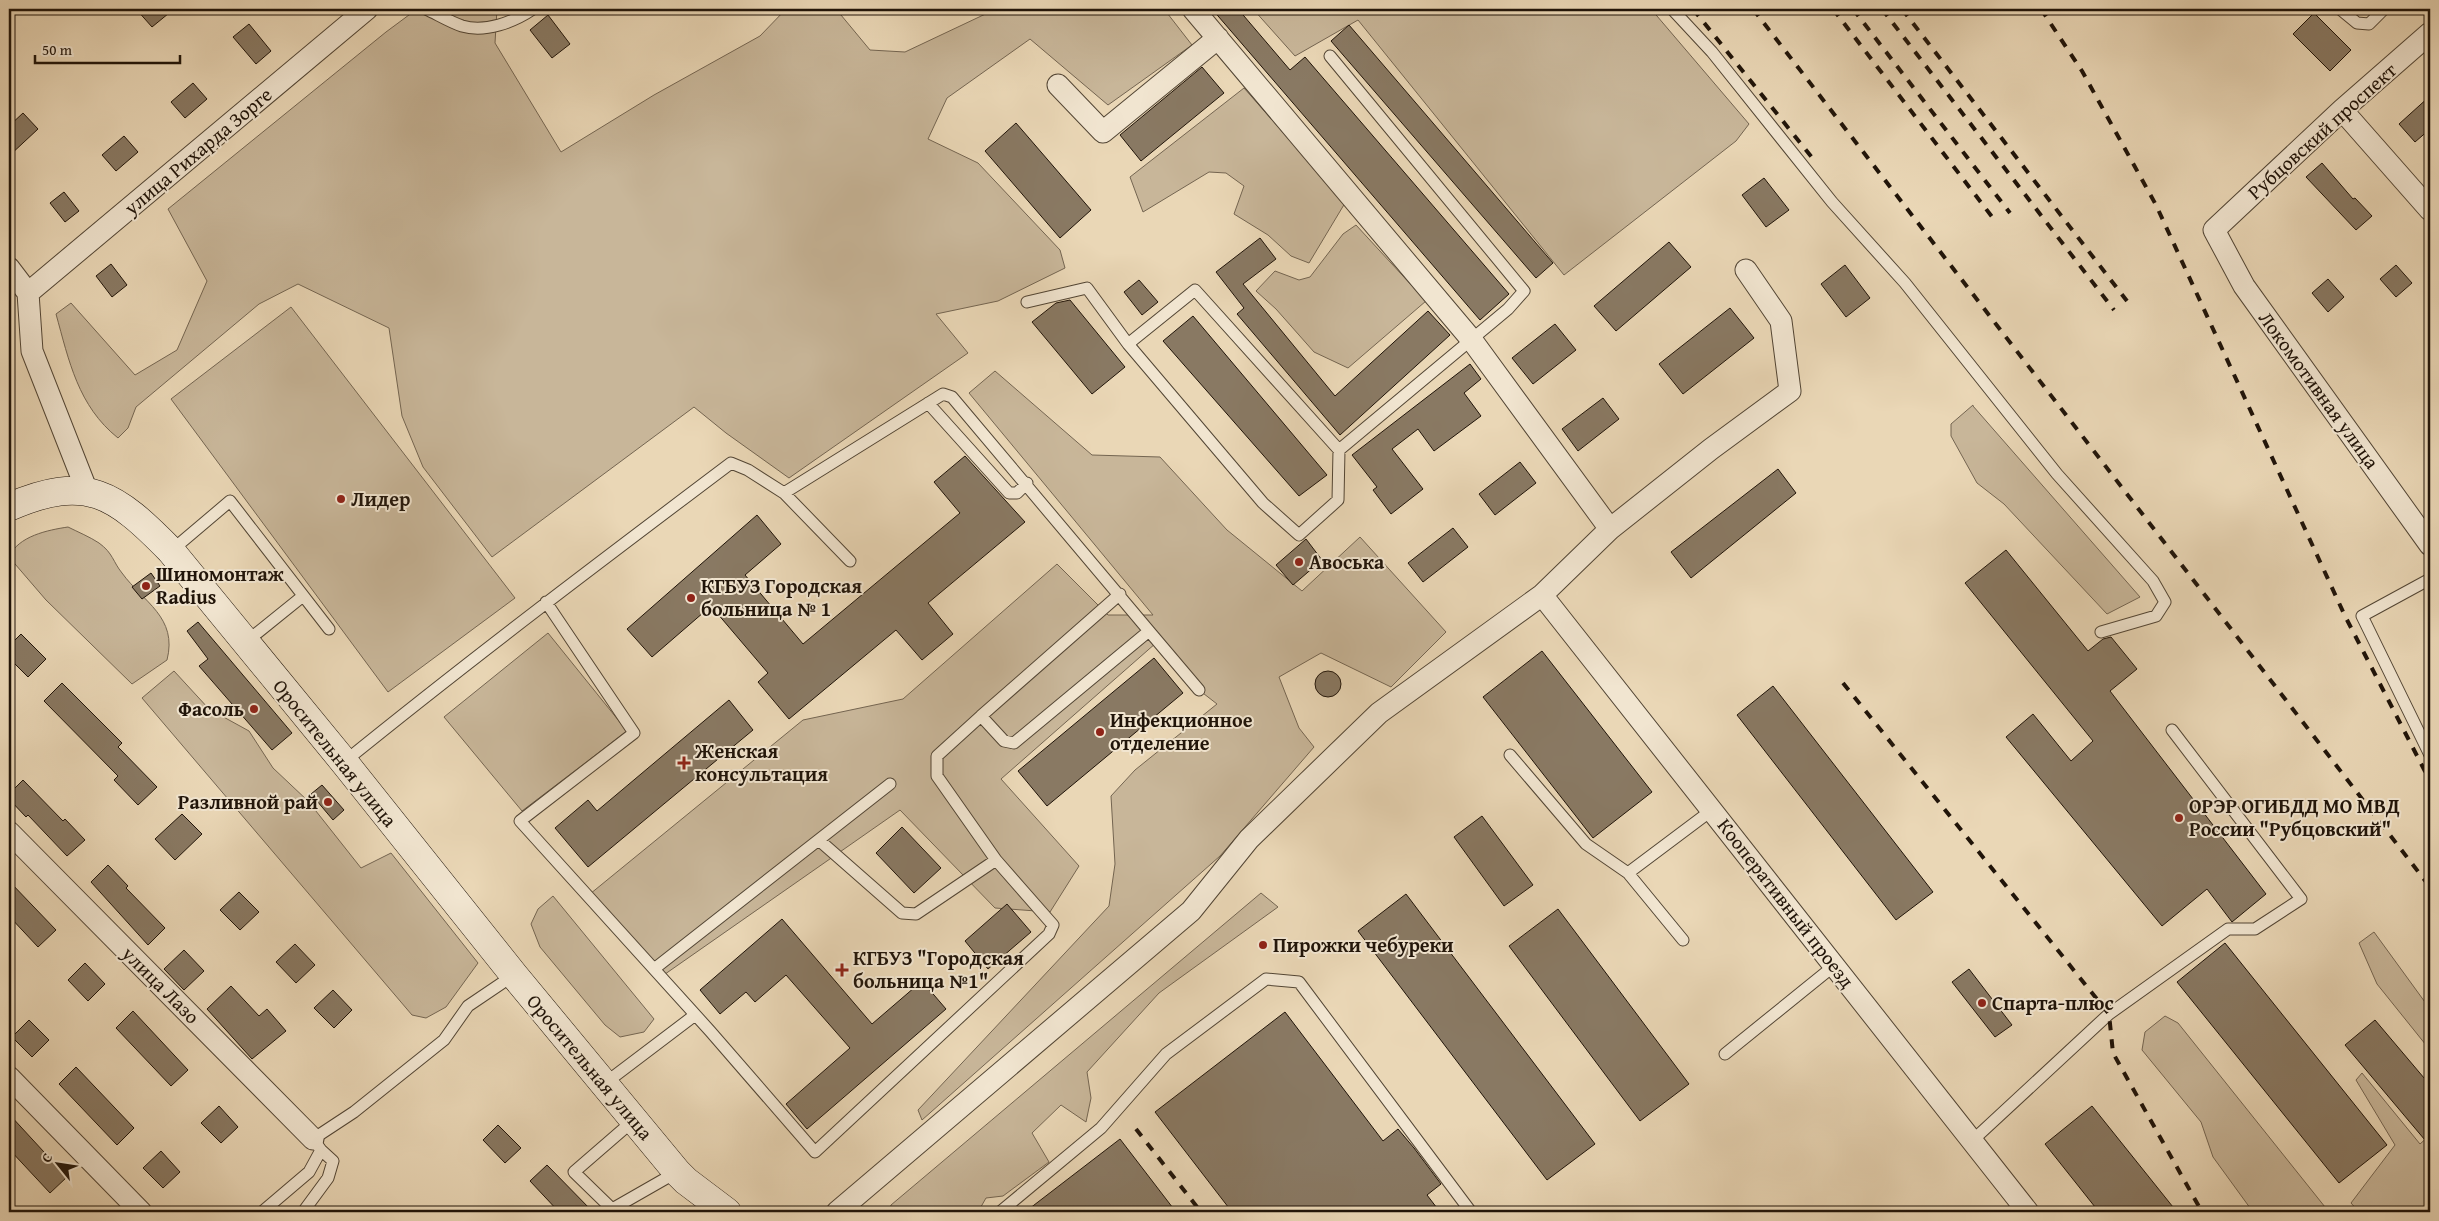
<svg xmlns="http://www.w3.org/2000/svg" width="2439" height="1221" viewBox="0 0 2439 1221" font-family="'Gentium Book Plus',serif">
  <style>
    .green { fill: #c8b699; stroke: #746551 }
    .building { fill: #897963; stroke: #201409 }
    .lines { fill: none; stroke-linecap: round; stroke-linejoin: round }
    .lane-casing { stroke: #524534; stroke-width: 13 }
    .street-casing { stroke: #524534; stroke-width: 23 }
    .secondary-casing { stroke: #201409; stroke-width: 29 }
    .lane { stroke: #f1e5d0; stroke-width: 11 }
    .street { stroke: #f1e5d0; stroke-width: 21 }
    .secondary { stroke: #f1e5d0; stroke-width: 28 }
    .rail { stroke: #201409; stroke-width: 4; stroke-dasharray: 9 9; stroke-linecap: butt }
    .poi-dot { fill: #8f2418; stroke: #f1e5d0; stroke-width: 2 }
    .labels { text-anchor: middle; stroke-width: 4; stroke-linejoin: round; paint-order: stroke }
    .street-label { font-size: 20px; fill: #201409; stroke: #f1e5d0 }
    .poi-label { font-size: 20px; font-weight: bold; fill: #201409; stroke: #f1e5d0; text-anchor: start }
  </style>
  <rect width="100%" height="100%" fill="#ead7b6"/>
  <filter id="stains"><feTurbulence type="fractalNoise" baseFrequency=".004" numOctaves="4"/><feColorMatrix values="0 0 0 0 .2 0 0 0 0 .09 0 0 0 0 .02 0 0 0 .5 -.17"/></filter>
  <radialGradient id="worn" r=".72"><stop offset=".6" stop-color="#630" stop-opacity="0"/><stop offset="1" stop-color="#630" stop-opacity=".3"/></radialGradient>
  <path class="green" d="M417,9H497L495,43L561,152L654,95L760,36L786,9H836L870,50L905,52L996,9H1164L1192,45L1108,105L1030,39L947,98L928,139L978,163L1060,250L1065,268L998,301L936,314L968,353L789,478L726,433L694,407L492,557L423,467L402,416L389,328L298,284L259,304L136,407L128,428L118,438C78,406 69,361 56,314L71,303L135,375L177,350L207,281L168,209L386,32Z
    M1253,9H1651L1749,124L1736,141L1564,275L1358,20L1295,56Z
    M1244,88L1345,203L1309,263L1291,256L1268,235L1234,214L1244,186L1226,173L1209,172L1143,212L1130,177Z
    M1356,225L1426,301L1348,368L1314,352L1276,309L1256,291L1275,271L1299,280L1310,277L1343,234Z
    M291,307L515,598L388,692L171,399Z
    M995,371L1092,455L1160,457L1227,530L1302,591L1360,537L1446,632L1391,687L1321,653L1279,677L1299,728L1314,747L1220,856L922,1120L918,1110L1109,906L1115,864L1111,796L1135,770L1217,704L1199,690L1156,643L1001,779L1079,866L1050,912L995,908L900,810L658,979L590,894L803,720L903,699L1057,564L1108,615H1153L969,393Z
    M1973,405V406L2140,597L2107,614L2004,504L1977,483L1951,436V424Z
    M68,527C78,532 90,537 99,543C113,553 113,562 122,573C143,602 178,617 167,660L132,684L46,600L9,557C18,536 48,530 68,527Z
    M548,633L627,731L522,811L444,717Z
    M174,671L209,709L249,731L273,768L308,801L361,868L391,853L478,963L446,1007L426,1018L412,1015L142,698Z
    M1261,893L1278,907L1159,993L1087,1072L1091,1098L1086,1122L1061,1105L1032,1133L1049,1162L1003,1196L986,1198L978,1212H889L891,1205Z
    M553,896L654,1019L644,1032L620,1037L605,1025L540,947L531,924L538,909Z
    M2374,932L2430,1009V1050L2377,984L2359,943Z
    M2165,1016L2178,1023L2329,1212H2253L2213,1157L2201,1122L2142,1050L2145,1032Z
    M2362,1073L2420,1144L2430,1135V1212H2359L2351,1203L2395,1145L2356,1080Z"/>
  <path class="building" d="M136,9H174L152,27Z
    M1212,9H1238L1290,70L1305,57L1509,294L1480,320Z
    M2314,13L2351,50L2330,71L2293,34Z
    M548,15L570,44L552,58L530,30Z
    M249,24L271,51L256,64L233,37Z
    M1349,25L1553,263L1536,278L1331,41Z
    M1202,67L1224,93L1141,161L1120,135Z
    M193,83L207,99L185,118L171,102Z
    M2430,96V129L2415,142L2399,124Z
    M23,113L38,129L9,156V126Z
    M1016,123L1091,210L1060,238L985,151Z
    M124,136L138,152L116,171L102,155Z
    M2322,163L2353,199L2355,198L2372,216L2356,230L2306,177Z
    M1764,178L1789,210L1766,227L1742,195Z
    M64,192L79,211L65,222L50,203Z
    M1260,238L1276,259L1243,284L1335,396L1428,311L1450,335L1340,435L1237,314L1244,308L1216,272Z
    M1669,242L1691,267L1616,331L1594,306Z
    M111,264L127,285L112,297L96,276Z
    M1845,265L1870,298L1846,317L1821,284Z
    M2396,265L2412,283L2396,297L2380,279Z
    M2328,279L2344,297L2328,312L2312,293Z
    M1139,280L1158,302L1142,315L1124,292Z
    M1070,300L1125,367L1092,394L1032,322L1056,303Z
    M1730,308L1754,338L1683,394L1659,364Z
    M1193,316L1327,475L1299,496L1163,341Z
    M1555,324L1576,350L1533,384L1512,358Z
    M1470,364L1481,379L1464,393L1481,416L1434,451L1418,429L1392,449L1423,489L1391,514L1373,490L1377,487L1352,455Z
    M1603,398L1619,419L1578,451L1562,429Z
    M965,456L1025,522L928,603L953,634L922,660L896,630L789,719L758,682L768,673L711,606L652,657L627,629L757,515L781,544L745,575L803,644L960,513L934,482Z
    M1520,462L1536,483L1495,515L1479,494Z
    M1778,469L1796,493L1691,578L1671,552Z
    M1453,528L1468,547L1423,582L1408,563Z
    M1306,539L1322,560L1293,585L1276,565Z
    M2006,550L2088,651L2103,639L2111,637L2137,669L2110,691L2266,894L2232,922L2207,889L2162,926L2006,737L2033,714L2071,761L2093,741L1965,583Z
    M151,573L160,586L142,599L132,587Z
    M198,622L292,733L272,750L199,666L208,659L187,631Z
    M21,634L46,659L28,677L9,658V646Z
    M1542,651L1652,792L1593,838L1483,697Z
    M1154,658L1183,693L1047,806L1018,771Z
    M1315 684a13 13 0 1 1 26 0a13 13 0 1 1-26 0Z
    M62,683L122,743L118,747L157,787L138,805L114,780L118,776L44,701Z
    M1773,686L1933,892L1896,920L1737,715Z
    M729,700L753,730L588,867L555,828L588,800L597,811Z
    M23,780L63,821L65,819L85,840L67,856L28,815L26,817L9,799V794Z
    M322,785L344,810L333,820L311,794Z
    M182,814L202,834L175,860L155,839Z
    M1482,816L1533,885L1504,906L1454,837Z
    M902,827L941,868L914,893L876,853Z
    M108,865L128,886L126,888L165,928L148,945L91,882Z
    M9,881L56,930L38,947L9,916Z
    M239,892L259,912L240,930L220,910Z
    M1406,894L1595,1144L1547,1180L1358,931Z
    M1007,904L1031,932L988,969L965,941Z
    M1558,909L1689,1084L1640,1121L1509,946Z
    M782,919L872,1024L922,981L946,1009L807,1129L786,1104L850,1048L786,975L755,1002L746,992L720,1014L700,990Z
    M2225,943L2387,1145L2339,1183L2177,982Z
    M295,944L315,965L296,983L276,962Z
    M184,950L204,971L184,990L164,969Z
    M85,963L105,984L88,1001L68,980Z
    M1969,969L2012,1025L1995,1037L1952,982Z
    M231,986L259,1016L267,1009L286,1031L252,1059L207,1009Z
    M333,990L352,1010L334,1028L314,1008Z
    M133,1011L188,1070L171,1086L116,1028Z
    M1285,1012L1383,1141L1398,1129L1414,1148L1441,1184L1427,1195L1440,1212H1232L1155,1112Z
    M29,1020L49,1040L32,1057L12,1037Z
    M2375,1020L2430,1085V1146L2345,1045Z
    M76,1067L134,1128L117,1145L59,1084Z
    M219,1106L238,1127L221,1143L201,1123Z
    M2092,1106L2177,1212H2099L2045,1144Z
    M9,1114L67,1177L50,1193L9,1149Z
    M498,1125L521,1148L505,1163L483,1140Z
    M1120,1139L1176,1212H1025Z
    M161,1151L180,1172L163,1188L143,1168Z
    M547,1165L593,1212H559L530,1181Z"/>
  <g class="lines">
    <g class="lane-casing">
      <path id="lane" d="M426,9C437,14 450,22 462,26C485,33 514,22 533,9
        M1672,9L1712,52L1832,202L1905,283L2057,474L2153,581L2165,602L2156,616L2101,632
        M2340,9L2357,23L2369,24L2384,9
        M1330,56L1524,291L1508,309L1339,450
        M1195,290L1339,450L1338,500L1299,535L1263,503L1128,344Z
        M1027,302L1087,288L1128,344
        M928,403L1009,493H1017L1027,483
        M784,493L850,561
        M171,551L230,501L329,629
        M2430,579L2362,616L2430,755
        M1149,631L1199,690
        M246,642L303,596
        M981,716L1120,594
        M1510,755L1586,844L1628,873L1683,940
        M344,762C471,659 601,561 731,463L748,470L784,493L943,394L952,397L1149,631L1014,743L1004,741L981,716L937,756V776L996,860L1053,925L1049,934L815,1152L710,1031L520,821L634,733L546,602
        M820,841L902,913L916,914L996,860
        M1628,873L1712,810
        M654,969L890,784
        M1725,1054L1835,965
        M604,1084L695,1015
        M1972,1141L2109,1014L2228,929H2255L2301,899L2172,730
        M611,1208L574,1172L634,1120
        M262,1212L309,1172L321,1150L313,1139L354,1112L444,1040L468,1006L514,975
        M303,1212L328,1178L333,1161L321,1150
        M607,1212L677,1172
        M1000,1212L1101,1128L1166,1054L1266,979L1299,982L1471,1212"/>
    </g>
    <g class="street-casing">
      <path id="street" d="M2430,33L2342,110L2214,230L2244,286L2430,545
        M1058,85L1103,132L1218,38
        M2342,110L2430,210
        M9,268L28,293L32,351L87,491
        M28,293L367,9
        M1610,529L1711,449L1790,391L1781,321L1746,270
        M1542,595L2028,1212
        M9,832L313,1139
        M9,1077L141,1212
        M837,1212L1191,911L1249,839L1379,713L1542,595L1610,529L1471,339L1193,9"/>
    </g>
    <g class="secondary-casing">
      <path id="secondary" d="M9,507C87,473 115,494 171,551L344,762L514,975L677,1172L686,1181L727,1212"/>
    </g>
    <use href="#lane" class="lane"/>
    <use href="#street" class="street"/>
    <use href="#secondary" class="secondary"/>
    <path class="rail" d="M1693,9L1814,160
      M1753,9L2430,887
      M1833,9L1996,222
      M1853,9L2010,213
      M1882,9L2114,310
      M1902,9L2127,301
      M2041,9L2082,71L2156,205L2345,616L2430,781
      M1843,683L2109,1014L2113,1053L2202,1212
      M1136,1129L1201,1212"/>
  </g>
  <g class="poi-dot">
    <circle cx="341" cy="499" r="5"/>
    <circle cx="1299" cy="562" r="5"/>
    <circle cx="146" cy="586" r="5"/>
    <circle cx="691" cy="598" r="5"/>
    <circle cx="254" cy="709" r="5"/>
    <circle cx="1100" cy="732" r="5"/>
    <path d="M681.5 755.5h5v5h5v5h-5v5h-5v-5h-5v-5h5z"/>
    <circle cx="328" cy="802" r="5"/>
    <circle cx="2179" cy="818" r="5"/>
    <circle cx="1263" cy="945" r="5"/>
    <path d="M839.5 962.5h5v5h5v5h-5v5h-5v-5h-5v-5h5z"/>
    <circle cx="1982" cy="1003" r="5"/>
  </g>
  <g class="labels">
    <g class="street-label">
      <text transform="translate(2322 131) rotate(-42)" y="7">Рубцовский проспект</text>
      <text transform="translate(198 151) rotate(-40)" y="7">улица Рихарда Зорге</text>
      <text transform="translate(2319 390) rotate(54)" y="7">Локомотивная улица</text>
      <text transform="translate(335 753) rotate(51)" y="7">Оросительная улица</text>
      <text transform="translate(1786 903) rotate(52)" y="7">Кооперативный проезд</text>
      <text transform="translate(161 985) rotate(45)" y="7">улица Лазо</text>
      <text transform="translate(590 1067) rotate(50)" y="7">Оросительная улица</text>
    </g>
    <g class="poi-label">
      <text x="351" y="506">Лидер</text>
      <text x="1309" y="569">Авоська</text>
      <text x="156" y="581">Шиномонтаж<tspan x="156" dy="23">Radius</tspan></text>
      <text x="701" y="593">КГБУЗ Городская<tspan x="701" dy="23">больница № 1</tspan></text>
      <text x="244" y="716" text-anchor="end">Фасоль</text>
      <text x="1110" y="727">Инфекционное<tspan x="1110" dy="23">отделение</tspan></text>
      <text x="695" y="758">Женская<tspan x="695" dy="23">консультация</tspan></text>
      <text x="318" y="809" text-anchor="end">Разливной рай</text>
      <text x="2189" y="813">ОРЭР ОГИБДД МО МВД<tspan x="2189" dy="23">России "Рубцовский"</tspan></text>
      <text x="1273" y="952">Пирожки чебуреки</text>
      <text x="853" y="965">КГБУЗ "Городская<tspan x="853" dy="23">больница №1"</tspan></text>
      <text x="1992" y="1010">Спарта-плюс</text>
    </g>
  </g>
  <rect width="2439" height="1221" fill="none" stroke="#ead7b6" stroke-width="30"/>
  <rect x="10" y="10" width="2419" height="1201" fill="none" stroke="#201409" stroke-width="2.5"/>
  <rect x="15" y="15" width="2409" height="1191" fill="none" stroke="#201409"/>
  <g transform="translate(58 1164) rotate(300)" stroke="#f1e5d0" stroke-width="4" paint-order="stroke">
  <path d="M0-4L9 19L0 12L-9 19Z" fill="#201409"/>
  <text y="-8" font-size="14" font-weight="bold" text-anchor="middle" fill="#201409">С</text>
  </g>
  <path d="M35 55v8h145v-8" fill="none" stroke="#201409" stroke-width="2.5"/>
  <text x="42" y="55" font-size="15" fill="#201409" stroke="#f1e5d0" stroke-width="4" paint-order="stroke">50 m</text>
  <rect width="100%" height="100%" filter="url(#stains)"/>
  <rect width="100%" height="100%" fill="url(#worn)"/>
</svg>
